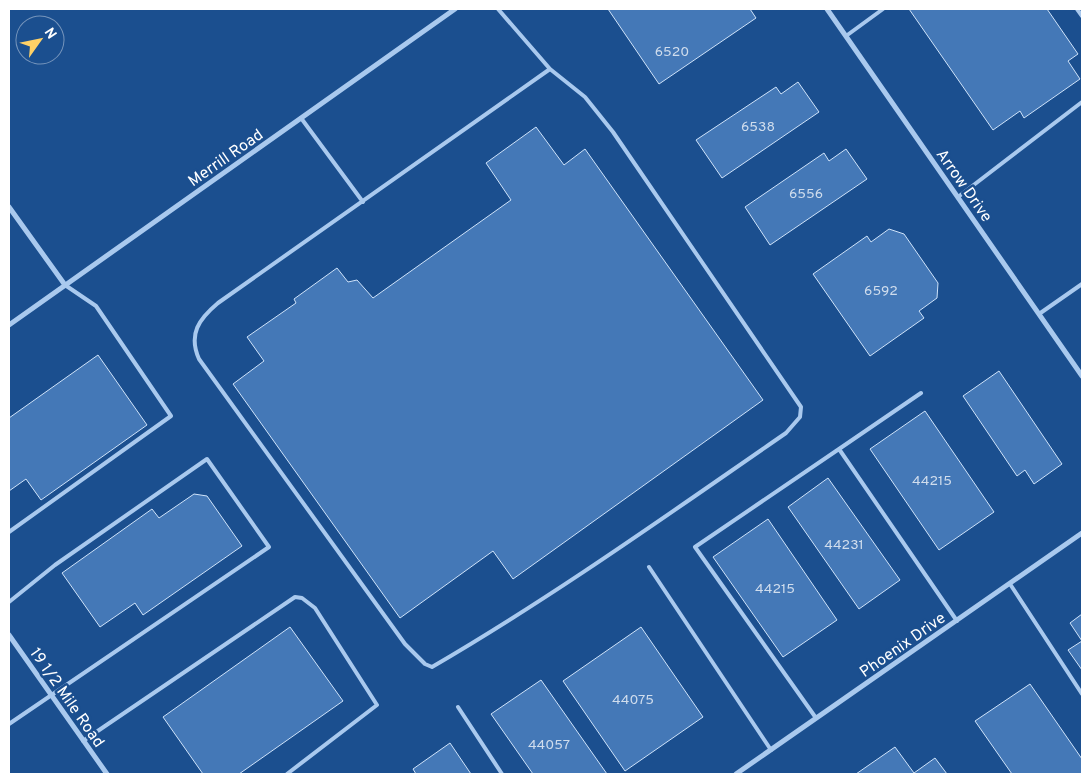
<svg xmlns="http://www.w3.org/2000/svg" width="1091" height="783" viewBox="0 0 1091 783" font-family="Overpass,sans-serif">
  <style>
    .building { fill: #4478b7; stroke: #cfe3fa }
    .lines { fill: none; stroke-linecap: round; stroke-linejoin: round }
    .service { stroke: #a9c9ee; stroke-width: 4 }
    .minor { stroke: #a9c9ee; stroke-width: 5 }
    .labels { text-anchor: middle; stroke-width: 5; stroke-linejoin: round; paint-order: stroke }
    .number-label { font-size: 14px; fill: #d0dded }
    .street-label { font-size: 16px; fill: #fff; stroke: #1b4f8f }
  </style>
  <rect width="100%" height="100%" fill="#1b4f8f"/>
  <path class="building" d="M608,9H750L756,18L659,84Z
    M909,9H1047L1078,54L1068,61L1080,79L1024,118L1020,111L993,130Z
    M798,82L819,112L722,178L696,140L776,87L781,94Z
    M536,127L564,165L585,149L763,400L513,579L493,551L400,618L233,384L264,361L247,337L296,303L294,299L337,268L348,282L357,280L373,298L511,200L486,163Z
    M846,149L867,179L770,245L745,207L824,153L829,161Z
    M889,229L904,234L938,283L937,298L919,311L924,318L870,356L813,274L867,236L871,242Z
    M98,355L147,425L41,500L26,479L9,491V418Z
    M999,371L1062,464L1034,484L1025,470L1017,476L963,396Z
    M925,411L994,512L939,550L870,449Z
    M828,478L900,580L859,609L788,507Z
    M194,494L207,496L242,546L143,615L135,603L100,627L62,573L152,509L159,518Z
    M768,519L837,620L783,657L713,557Z
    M1082,614V670L1068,650L1082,641L1070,623Z
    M290,627L343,701L239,774H203L163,717Z
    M641,627L703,717L625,771L563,681Z
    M541,680L607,774H533L491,714Z
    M1030,684L1082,759V774H1012L975,721Z
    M450,743L471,774H416L413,769Z
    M895,747L914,773L935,758L947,774H856Z"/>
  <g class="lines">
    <path class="service" d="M498,9L550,69L585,97L613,132L801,407L800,417L786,433C670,513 554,596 432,667L425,664L405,644L199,359C188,334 199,319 218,303L550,69
      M1077,9L1082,16
      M846,36L883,9
      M301,118L363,202
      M958,197L1082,102
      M1039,314L1082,284
      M921,393L839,449L957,621
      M9,532L171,416L96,306L65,285
      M649,567L771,750
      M1010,584L1082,694
      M9,602L55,565L207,459L269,547L9,724
      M458,707L502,774
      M816,718L695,547L839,449
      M83,741L295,597L302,598L315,608L377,705L287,774"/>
    <path class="minor" d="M827,9L1082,376
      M9,207L65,285
      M9,325L455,9
      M9,635L107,774
      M736,774L1082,533"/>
  </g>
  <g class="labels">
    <g class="number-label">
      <text x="672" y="56">6520</text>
      <text x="758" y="131">6538</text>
      <text x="806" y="198">6556</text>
      <text x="881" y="295">6592</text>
      <text x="932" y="485">44215</text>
      <text x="844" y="549">44231</text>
      <text x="775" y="593">44215</text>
      <text x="633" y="704">44075</text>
      <text x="549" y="749">44057</text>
    </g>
    <g class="street-label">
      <text transform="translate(225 157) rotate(-35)" y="6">Merrill Road</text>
      <text transform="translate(965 185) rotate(55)" y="6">Arrow Drive</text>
      <text transform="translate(902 644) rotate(-35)" y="6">Phoenix Drive</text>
      <text transform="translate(68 697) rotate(55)" y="6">19 1/2 Mile Road</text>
    </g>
  </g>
  <rect width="1091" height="783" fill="none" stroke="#ffffff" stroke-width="20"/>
  <g transform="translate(40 40) rotate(57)"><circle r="24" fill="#1b4f8f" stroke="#7695bc"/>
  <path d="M0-4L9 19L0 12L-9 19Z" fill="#ffd166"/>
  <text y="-8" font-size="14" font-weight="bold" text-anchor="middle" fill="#ffffff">N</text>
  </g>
</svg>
